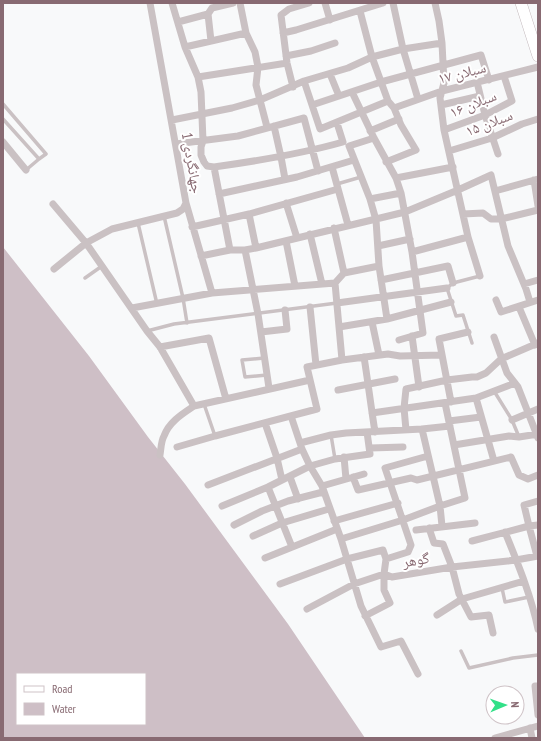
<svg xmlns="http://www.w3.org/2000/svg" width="541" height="741" viewBox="0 0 541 741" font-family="'PT Sans Narrow','Noto Naskh Arabic',sans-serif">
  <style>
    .water { fill: #cebfc6; fill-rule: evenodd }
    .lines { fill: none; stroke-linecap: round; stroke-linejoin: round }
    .secondary-casing { stroke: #c0b6b9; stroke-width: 12 }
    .lane { stroke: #cac1c3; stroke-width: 3.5 }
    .street { stroke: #cac1c3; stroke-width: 7 }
    .secondary { stroke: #fff; stroke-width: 11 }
    .labels { text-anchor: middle; stroke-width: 4; stroke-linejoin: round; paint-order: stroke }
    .street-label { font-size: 15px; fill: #886a72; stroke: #fff }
  </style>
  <rect width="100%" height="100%" fill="#f8f9fa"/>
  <path class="water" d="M3,247L89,356L148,437L185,484L288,624L365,738H3ZM17,674H145V724H17Z"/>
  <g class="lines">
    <g class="secondary-casing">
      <path id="secondary" d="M521,3L538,56"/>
    </g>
    <path class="lane" d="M3,104L46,154L39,159L3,119
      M26,170L39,159
      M337,184L361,177
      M164,216L183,298L187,323
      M138,223L157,304
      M85,278L102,266
      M147,331L174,324L337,303
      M472,343L463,315L456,316L447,288L453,283L480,276
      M264,358L242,360L245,377L267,375
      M494,391L512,420L519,437
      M204,404L215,436
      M331,435L335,459
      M502,588L505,602L529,597
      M461,651L469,668L513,658L538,655"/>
    <path class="street" d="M172,3L185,47L198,77L201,92L203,141L201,147V155L204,162L207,166L214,167C257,161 301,154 343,142L337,123
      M240,3L246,33L255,52L258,67L256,85L267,127
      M325,3L330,20
      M393,3L403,49L418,99
      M435,3L439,21L442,43L444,83L440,98L444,130L468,237L480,276
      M360,11L372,57L388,101L394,108L401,125L416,150L386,162
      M208,14L211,41
      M178,22L208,14L212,8L233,3
      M283,33L296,30L383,3
      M185,47L246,33
      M286,56L311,51L335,43
      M330,74L339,96
      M198,77L287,63
      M304,81L320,129L388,101
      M477,82L485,115L498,154
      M293,87L287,63L281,15L289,9L309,3
      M352,92L374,138L396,178L401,193L412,252L423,333L399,340
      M312,105L381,82L481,55L489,80
      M441,105L480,96
      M394,108L442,91L538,67
      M172,120L232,108L260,100L304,81L348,68L372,57L403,49L442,43
      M274,126L281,157L285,179
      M444,130L485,115L512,101L504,76
      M370,131L399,119
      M374,138L349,146L370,199L376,220L379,266L387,319
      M3,142L26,170
      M176,144L238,136L304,118L318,171
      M449,151L492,138L522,124L538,119
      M214,167L230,250
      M332,167L348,225
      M396,178L453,167
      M534,180L538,206
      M495,191L538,179
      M219,194L297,177L354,160
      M370,199L401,193
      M186,203L212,293
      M286,203L297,238
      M53,204L86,243L147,331L160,347L194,406L310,380
      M249,214L256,248
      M463,214L483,213L491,219H501L538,210
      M192,227L249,214L338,189
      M334,228L344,273
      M310,234L322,284
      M286,241L295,286
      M378,246L410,239
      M412,252L468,237
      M201,256L230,250H245
      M54,269L86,243L112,229L177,213L183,209L186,203L150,3
      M381,280L448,266L453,283
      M524,284L538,280
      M496,300L501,312L538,300
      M337,303L447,288
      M310,307L316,365
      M519,307L535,345
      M132,308L212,293L335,283
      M372,322L379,355
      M339,327L387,319L451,302
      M261,332L287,329L285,310
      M412,336L419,387
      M494,337L507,373L518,387L538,438
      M160,347L209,338L226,399
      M364,357C368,382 371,407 375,432
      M342,360L388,354L400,356L442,355
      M269,388L258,314L245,250L256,248L405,212L458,190L491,175L508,246L526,289L530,302
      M338,390L395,379
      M476,398L494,461
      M451,402L439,339L468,332
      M372,413L476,398L515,383
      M291,416L302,449L310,466L322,486L341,539L361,606L381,647L401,641L418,674
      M512,420L538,409
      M449,421L481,417
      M265,423L277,458L282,480
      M422,429L440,506L442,526
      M406,430L404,408L406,389L447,380L472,377H477L486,373L501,359L538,343
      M300,443L331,435L346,433L422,429L450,426
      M454,445L509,436L519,437L538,434
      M177,447L215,436L317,409L307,367L342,360L335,283L344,273L379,266
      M370,448L403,447
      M160,455C161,449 161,441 164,436C169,422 182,414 194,406
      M344,457L346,479
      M290,477L298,499
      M353,477L358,490L411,478L417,480L511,457L519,475L528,479L538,475
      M208,485L302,449
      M322,486L364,474
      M268,487L292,547
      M222,506L268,487L310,466L335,459L370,454L367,432
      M334,521L398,503
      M234,525L262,511L288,501L323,492
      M429,528L434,543L443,544L452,567L459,594L471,617L489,615L493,633
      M416,530L475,523
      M505,532C518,564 531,595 538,629
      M253,536L282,523L329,509
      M341,539L403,520L440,506L465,498L445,403
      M472,541L529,526L524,505L538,501
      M537,556L529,526L538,525
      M265,558L337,529
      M386,559L408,552L411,545L385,468L428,456
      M280,584L347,559L383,550L386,559L384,574V590L390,603L365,616
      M307,609L354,584L384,574L392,577L452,567L516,560L538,556
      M437,615L462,599L524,581
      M538,686H535L538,715
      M530,728L532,738
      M495,738L538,726"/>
    <use href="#secondary" class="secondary"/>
  </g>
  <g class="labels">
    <g class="street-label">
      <text transform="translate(462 73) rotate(-14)" y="5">سبلان ۱۷</text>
      <text transform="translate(473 104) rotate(-22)" y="5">سبلان ۱۶</text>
      <text transform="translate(489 123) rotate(-21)" y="5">سبلان ۱۵</text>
      <text transform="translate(192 163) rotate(80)" y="5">جهانگردی 1</text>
      <text transform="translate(416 560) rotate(-10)" y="5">گوهر</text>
    </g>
  </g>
  <rect width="541" height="741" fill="none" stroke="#886a72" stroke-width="8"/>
  <rect x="16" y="673" width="130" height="52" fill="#ffffff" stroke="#cfc3c7"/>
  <rect x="24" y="686" width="20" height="6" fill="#ffffff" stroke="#cfc3c7"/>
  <text x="52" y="693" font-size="12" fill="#886a72">Road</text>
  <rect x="24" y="703" width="20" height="12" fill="#cebfc6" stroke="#cfc3c7"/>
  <text x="52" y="713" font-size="12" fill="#886a72">Water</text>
  <g transform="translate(505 705) rotate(88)"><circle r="19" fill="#ffffff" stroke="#cfc3c7"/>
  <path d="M0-3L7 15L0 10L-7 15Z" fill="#32e088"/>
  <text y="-6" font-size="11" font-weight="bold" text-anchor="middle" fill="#886a72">N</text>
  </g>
</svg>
